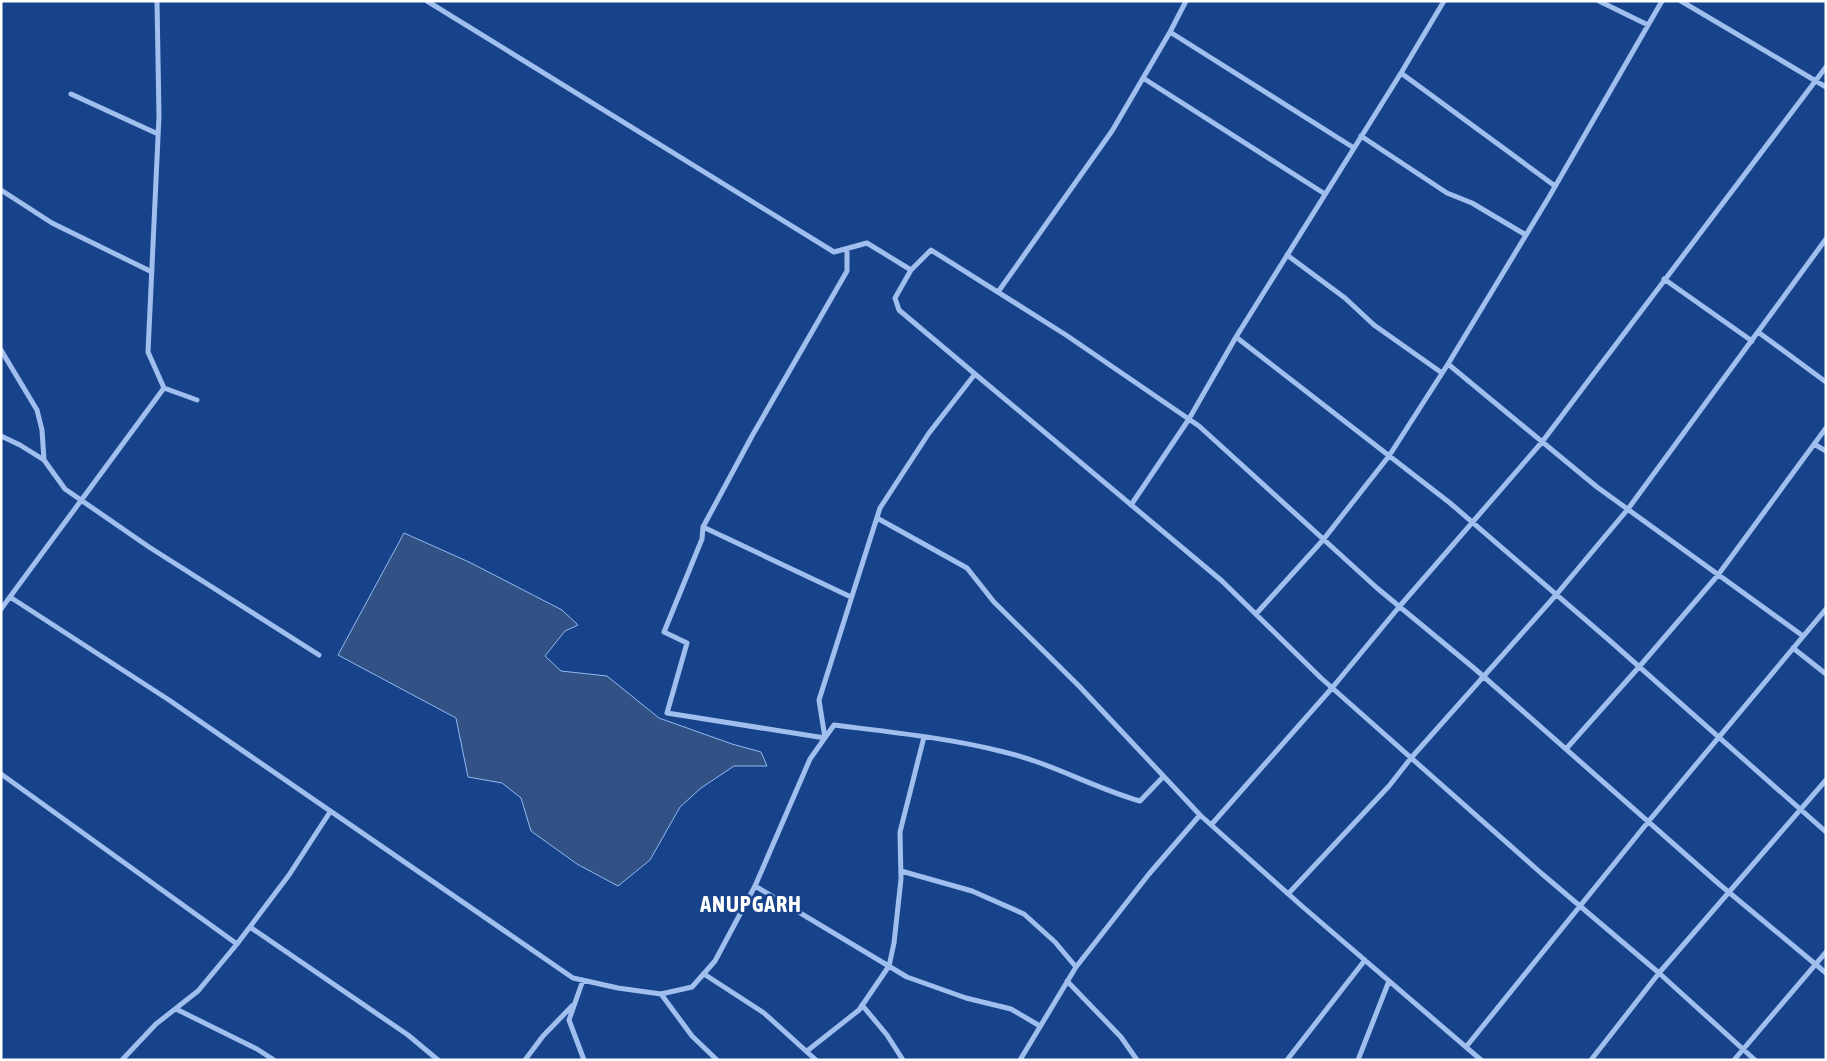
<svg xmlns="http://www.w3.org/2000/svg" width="1827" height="1061" viewBox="0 0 1827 1061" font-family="'Asap Condensed',sans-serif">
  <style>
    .water { fill: #325286; stroke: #92b9f1 }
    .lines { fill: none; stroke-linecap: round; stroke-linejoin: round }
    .street { stroke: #a0bfee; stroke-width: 5 }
    .labels { text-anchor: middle; stroke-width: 5; stroke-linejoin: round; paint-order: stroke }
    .district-label { font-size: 22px; font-weight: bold; letter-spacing: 1px; fill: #fff; stroke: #17438a }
  </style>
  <rect width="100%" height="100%" fill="#17438a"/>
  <path class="water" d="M404,533L469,562L562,610L578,625L565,631L545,656L561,671L607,676L659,718L732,744L761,752L767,766H734L701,788L680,807L650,860L618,886L577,864L531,831L521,798L502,783L468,777L456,718L338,655Z"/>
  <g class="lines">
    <path class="street" d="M157,1L159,116L148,352L164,388L197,400
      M427,1L834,252L867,243L911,270L895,298L899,310L975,374
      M1599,1L1648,25
      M1681,1L1826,87
      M1170,32L1354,148
      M1401,73L1555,186
      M1143,78L1325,194
      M71,94L158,134
      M1361,136L1447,193L1472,203L1526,235
      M1,190L52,223L152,272
      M847,249V271L752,436L703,527L702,539L664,632L687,643L667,713L825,738L819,700L880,508L929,433L975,374L1222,581L1321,678L1541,873L1659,973L1755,1060
      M1287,255L1345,298L1374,325L1442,373
      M911,270L931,250L1066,335L1199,426L1377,588L1475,669L1719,884L1826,973
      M1664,279L1752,341
      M998,292L1112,131L1170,32L1186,1
      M1758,332L1826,382
      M1236,337L1450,503L1609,640L1826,832
      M1,350L37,410L42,430L44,460L65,489L149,547L319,655
      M1448,364L1597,487L1803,636
      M1,436L20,445L44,460
      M1814,444L1826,451
      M1131,505L1189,419L1236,337L1401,73L1444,1
      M877,518L967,568L994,602L1079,686L1200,815L1303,907L1481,1060
      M703,527L851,597
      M10,597L169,700L573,978L618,988L661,994L692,987L715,961L755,886L810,759L834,725C890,732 949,738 1004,752C1051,763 1094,788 1140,801L1163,777
      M1,609L164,388
      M1256,614L1323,540L1389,456L1448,364L1549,197L1662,1
      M1793,648L1826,674
      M1566,749L1639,667L1718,575L1826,428
      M1,774L237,944
      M1211,825L1332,688L1399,607L1542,442L1826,67
      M901,871L972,891L1024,914L1055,942L1076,967
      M755,886L907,977L966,998L1011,1009L1040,1026
      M1288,894L1389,786L1411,758L1556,595L1628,509L1826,239
      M250,927L408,1035L438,1060
      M704,974L764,1013L816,1060
      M583,980L569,1020L584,1060
      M1067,981L1121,1037L1137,1060
      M661,994L692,1036L717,1060
      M862,1005L887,1035L903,1060
      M176,1009L257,1049L274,1060
      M1466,1047L1648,822L1826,609
      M807,1051L859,1010L889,966L894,943L901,879L900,832L924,737
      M122,1060L156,1024L198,991L237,944L289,875L330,812
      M525,1060L543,1036L572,1006
      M1020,1060L1076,967L1149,874L1200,815
      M1287,1060L1365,960
      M1358,1060L1389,981
      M1591,1060L1659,973L1826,780
      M1734,1060L1826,952"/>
  </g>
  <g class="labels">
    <g class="district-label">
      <text x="751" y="912">ANUPGARH</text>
    </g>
  </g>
  <rect width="1827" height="1061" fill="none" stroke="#ffffff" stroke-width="5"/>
</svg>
